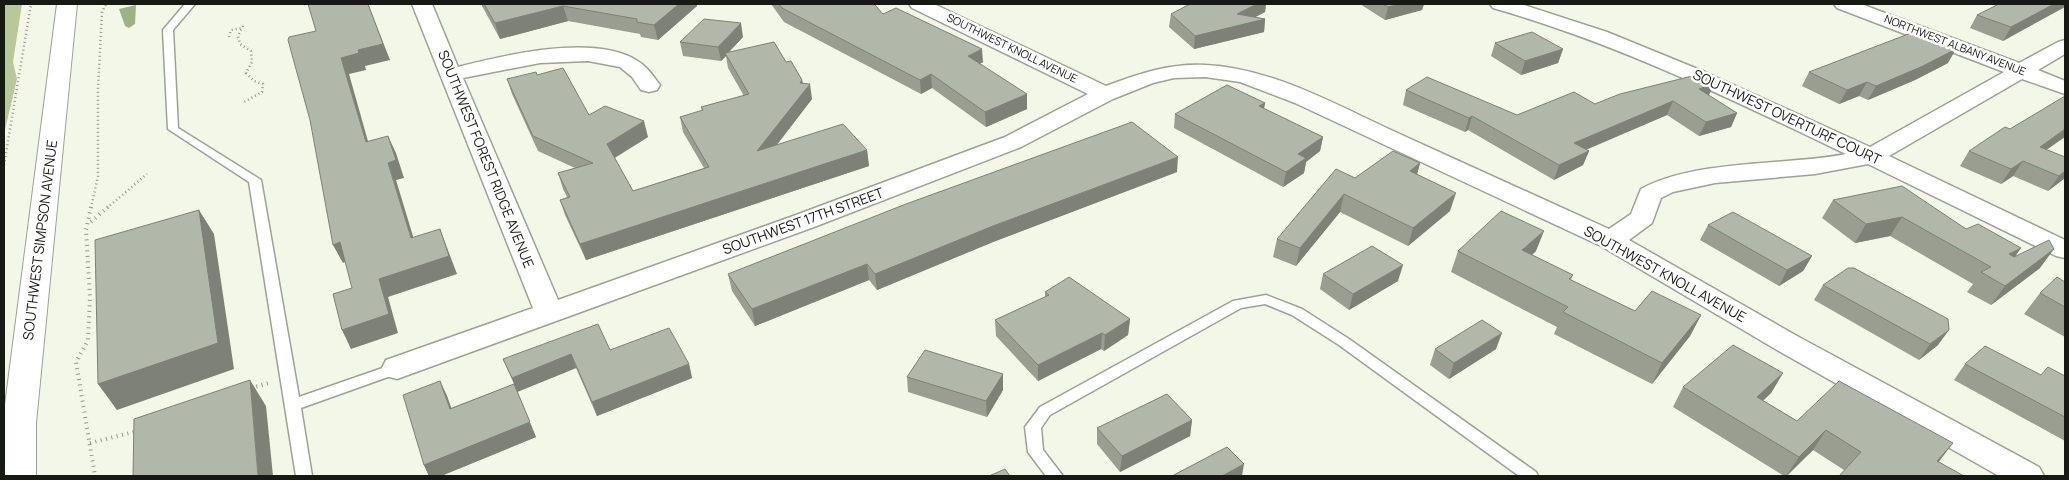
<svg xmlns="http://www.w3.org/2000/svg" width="2069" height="480" viewBox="0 0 2069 480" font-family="Manrope,sans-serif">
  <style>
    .forest { fill: #b8c89a }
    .water { fill: #a2b185 }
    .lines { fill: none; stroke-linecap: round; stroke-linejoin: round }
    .lane-casing { stroke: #9da293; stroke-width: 3 }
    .street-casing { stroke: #9da293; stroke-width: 3 }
    .secondary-casing { stroke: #9da293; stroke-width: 2 }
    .path-far1 { stroke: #94988c; stroke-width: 2.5; stroke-dasharray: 1 3; stroke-linecap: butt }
    .path { stroke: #94988c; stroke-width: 4; stroke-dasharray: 1 4.5; stroke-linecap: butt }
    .lane { fill: #fff; fill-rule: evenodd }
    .street { fill: #fff; fill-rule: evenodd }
    .secondary { fill: #fff; fill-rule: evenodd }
    .wall { fill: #999e91 }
    .shaded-wall { fill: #7d8176 }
    .building { fill: #b2b8a9; stroke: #7d8176 }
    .labels { text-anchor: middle; stroke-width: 5; stroke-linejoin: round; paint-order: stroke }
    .far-street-label { font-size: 11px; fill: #171913; stroke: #fff }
    .street-label { font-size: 14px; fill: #171913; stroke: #fff }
  </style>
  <rect width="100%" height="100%" fill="#f2f7e7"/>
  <path class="forest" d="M4,4H22L13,62L17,79L4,134Z"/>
  <path class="water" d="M136,5L135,24L129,28L125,26L119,9Z"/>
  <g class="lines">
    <g class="lane-casing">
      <path id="lane" d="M185,4H195L173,30L178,128L261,180L299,397L397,363L402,364L404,368L402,372L301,408L312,476H296L249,182L168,129L163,30Z
        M1266,295L1302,309L1349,339L1536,472L1538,476H1519L1339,345L1292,315L1265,304L1241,308L1050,415L1041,428L1043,450L1063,476H1046L1028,452L1025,427L1040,407L1233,301Z"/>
    </g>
    <g class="street-casing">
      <path id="street" d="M412,4H432L458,67C505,55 593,34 636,60C647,66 653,76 660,85L657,90L649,92L641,90L632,77L620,67L588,61L540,63L463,78L558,300L796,215L1005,137L1088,94L912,8L909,4H934L1106,86C1138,74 1170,63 1205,65C1271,68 1332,103 1391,130C1463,163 1536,196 1609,229L1631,214L1641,189C1697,159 1784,166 1846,154C1731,99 1616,43 1493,8L1490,4H1521L1607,32L1705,72L1870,147L2004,72L1837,8L1834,4H1861L2019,63L2058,42L2065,40V54L2038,70L2065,81V94L2022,79L1889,156L2065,240V258L2056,256L1868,164L1815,174L1715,183L1673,192L1661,198L1652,223L1629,240L1797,336L2039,467L2044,476H1999L1777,350L1601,246L1295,103L1240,82L1205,77L1174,78L1153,83L1113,99L1021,147L814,227L397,379L386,376L382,368L386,360L533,308Z"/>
    </g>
    <g class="secondary-casing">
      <path id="secondary" d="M57,4H77L36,423V476H4V413Z"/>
    </g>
    <path class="path-far1" d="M243,26L238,36L240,44L251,51L252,62L246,73L254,81L263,84L262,92L244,102
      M229,37L231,30L242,28
      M4,165L31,4
      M91,208L98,176V89L102,12L106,4
      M107,208L147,174"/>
    <path class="path" d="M91,207L86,230L90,297L88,340L76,362L95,476
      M91,222L108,207
      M251,388L269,383
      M90,443L138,431"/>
    <use href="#lane" class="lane"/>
    <use href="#street" class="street"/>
    <use href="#secondary" class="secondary"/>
  </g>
  <path class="wall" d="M481,4H697V6L658,40L641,37L640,34L568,21L500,39Z
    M771,4H874L883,14L983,62L980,64L1027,109L986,127L932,88L921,94L784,22Z
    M1190,4H1266L1265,12L1255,17L1265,19L1264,32L1194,49L1169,27L1171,14Z
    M1360,4H1424L1422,10L1385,20Z
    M2065,4L2003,41L1970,28L1977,15Z
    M743,37L729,52L786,62L802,80L803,83L812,99L777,145L867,150L869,166L586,260L565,215L560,200L567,197L563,189L558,173L575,168L538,151L512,94L507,79L537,75L589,115L648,137L615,158L633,191L704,168L683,132L680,117L702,111L701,107L744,96L728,68L726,56L721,61L683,56L680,42Z
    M1495,43L1563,49L1558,63L1521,75L1491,56Z
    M1948,63L1915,80L1868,100L1859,96L1839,104L1802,86L1809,72Z
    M1406,90L1517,115L1709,96L1737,113L1731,127L1699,136L1667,115L1586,150L1589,151L1583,165L1554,180L1468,130L1465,132L1403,105Z
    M1265,103L1264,109L1323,137L1320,151L1306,162L1304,173L1283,187L1174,128L1175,114Z
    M2047,150L2065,157V178L2048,191L2013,176L2001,184L1960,166L1969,151Z
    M1420,163L1417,175L1450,211L1408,246L1340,212L1296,266L1273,257L1277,239L1355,178Z
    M1177,172L993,242L877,290L869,280L755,326L732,291L728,274Z
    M1833,200L1966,229L2040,268L1991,305L1967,292L1973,284L1890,236L1855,243L1822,218Z
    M1708,225L1812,256L1803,271L1779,286L1700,240Z
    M1458,251H1536L1532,255L1573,275L1571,280L1635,311L1701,315L1690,336L1652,384L1554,334L1557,327L1451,272Z
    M1323,274L1398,281L1349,310L1320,289Z
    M2065,282V337L2024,314L2040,293Z
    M1823,285L1938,345L1919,360L1814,300Z
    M1045,292L1130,319L1128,335L1104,351L1101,349L1038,381L996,336L995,320L1045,297Z
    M1435,349H1496L1449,379L1430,365Z
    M610,350L689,364L692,378L597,416L576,368L517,392L536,437L441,476H429L424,465L440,381L447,396L451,408L514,384L503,359Z
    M1965,364L2041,375L2065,376V441L1954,380Z
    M1783,373L1771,393L1763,401L1797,421L1953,443L1844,470L1813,450L1787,476H1784L1673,407L1683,387Z
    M1003,374V390L987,417L908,392L907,377Z
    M1192,420L1190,436L1120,472L1097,444V428Z"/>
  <path class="shaded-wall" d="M368,4L390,60L365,66L366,70L349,74L373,159L366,142L341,58L358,50Z
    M679,4H697V6L658,40L654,25Z
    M1257,4H1266L1265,12L1242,24L1265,19L1264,32L1194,49L1195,36Z
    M1400,4H1424L1422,10L1385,20L1388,7Z
    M2054,4H2065V7L2003,41L2011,27Z
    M563,6L568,21L500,39L495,23Z
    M741,23L743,37L726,55L725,53L726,56L721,61L718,47Z
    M982,49L983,62L968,70V56Z
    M1563,49L1558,63L1521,75L1525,61Z
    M1956,49L1948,63L1915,80L1868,100L1876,86Z
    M931,74L932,88L921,94L920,80Z
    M802,80L804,92L810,84L812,99L760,166L757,151Z
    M1867,82L1859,96L1839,104L1847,90Z
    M1715,83L1708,97L1699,89Z
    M1027,94V109L986,127L985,112Z
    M1673,101L1667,115L1568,157L1574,143Z
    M1265,103L1262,117L1259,106Z
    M1737,113L1731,127L1699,136L1706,122Z
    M1472,116L1468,130L1465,132L1469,118Z
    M644,121L648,137L612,159L607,144Z
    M2065,129V137L2030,161L2040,147Z
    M388,136L396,153L404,178L396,180L419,256L411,238L388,163Z
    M1323,137L1320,151L1306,162L1304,173L1283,187L1286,172L1298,154Z
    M867,150L869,166L586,260L580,244Z
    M1589,151L1583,165L1554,180L1559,165Z
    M1178,157L1177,172L993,242L877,290L875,274L993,226Z
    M2023,161L2013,176L2001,184L2011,169Z
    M1420,163L1415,181L1410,171Z
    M2065,171V178L2048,191L2059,176Z
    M1456,193L1450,211L1408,246L1413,228Z
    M1344,194L1340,212L1296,266L1300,248Z
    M199,210L214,234L234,369L117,410L98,384Z
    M1902,217L1890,236L1855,243L1866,224Z
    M440,229L457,274L388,297L398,333L351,349L342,330L379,279Z
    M1544,231L1536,251L1515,271L1522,250Z
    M340,242L349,260L343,263L333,245Z
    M2021,248L2008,267L2009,254Z
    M2054,249L2040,268L1991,305L2005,286Z
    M1812,256L1803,271L1779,286L1787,270Z
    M867,264L869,280L755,326L752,309Z
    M1403,265L1398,281L1349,310L1353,294Z
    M1701,315L1690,336L1652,384L1662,363Z
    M1130,319L1128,335L1104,351L1105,335Z
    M1949,330L1938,345L1919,360L1930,344Z
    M1102,333L1101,349L1038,381V365Z
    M1502,333L1496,349L1449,379L1454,363Z
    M571,354L576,368L517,392L512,378Z
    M689,364L692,378L597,416L592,402Z
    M1783,373L1771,393L1745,417L1757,397Z
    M1003,374V390L987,417L986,401Z
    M250,380L266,406L273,476H258Z
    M440,381L447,396L457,424L450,409Z
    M514,384L536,437L441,476H429L424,465Z
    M1192,420L1190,436L1120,472L1122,456Z
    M1826,430L1813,450L1786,476L1799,457Z
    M1953,443L1938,463L1937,461Z
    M1244,464L1242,476H1222Z"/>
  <path class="building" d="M308,4H368L383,44L358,50L359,53L341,58L366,142L388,136L396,160L388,163L411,238L440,229L449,256L379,279L389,314L342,330L333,294L352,288L340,242L333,245L310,120L288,40L289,37L316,31Z
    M484,4H679L654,25L637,22V19L563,6L495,23Z
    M779,4H874L883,14L896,8L982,49L968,56L1027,94L985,112L931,74L920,80L782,8Z
    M1190,4H1257L1237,14L1265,19L1195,36L1171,14Z
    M1383,4H1400L1388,7Z
    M1999,4H2054L2011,27L1977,15Z
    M704,19L741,23L718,47L680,42Z
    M1532,32L1563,49L1525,61L1495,43Z
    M1911,33L1956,49L1923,66L1876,86L1867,82L1847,90L1809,72Z
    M774,42L786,62L791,61L802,80L800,83L810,84L757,151L843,124L867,150L580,244L560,200L570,197L558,173L593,163L533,136L507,79L536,72L537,75L563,68L589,115L605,106L644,121L607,144L633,191L709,167L680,117L703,110L701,107L749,94L725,53Z
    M1704,73L1712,76L1715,83L1699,89L1737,113L1706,122L1673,101L1574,143L1589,151L1559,165L1472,116L1469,118L1406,90L1427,77L1517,115L1574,92L1595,104L1620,94Z
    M1227,85L1265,103L1259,106L1323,137L1298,154L1306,158L1286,172L1175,114Z
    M2065,96V129L2040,147L2065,157V171L2059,176L2023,161L2011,169L1969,151L2005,127L2010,129Z
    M1132,122L1178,157L993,226L875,274L867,264L752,309L728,274L906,204Z
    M1393,151L1420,163L1410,171L1456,193L1413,228L1344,194L1300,248L1277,239L1336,169L1355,178Z
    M1902,186L1966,229L1978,224L2021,248L2009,254L2014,257L2049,240L2054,249L2005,286L1981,272L1991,267L1902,217L1866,224L1833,200Z
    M199,210L218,343L98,384L95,240Z
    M1501,211L1544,231L1522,250L1573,275L1569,279L1635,311L1652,291L1701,315L1662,363L1563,312L1568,307L1458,251Z
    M1733,212L1812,256L1787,270L1708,225Z
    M1372,246L1403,265L1353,294L1323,274Z
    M1848,268H1854L1948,319L1949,330L1930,344L1823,285Z
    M1069,277L1130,319L1105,335L1102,333L1038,365L995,320L1049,295L1045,292Z
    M2057,277L2065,282V307L2040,293Z
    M1482,320L1502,333L1454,363L1435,349Z
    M598,324L610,350L669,328L689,364L592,402L571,354L512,378L503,359Z
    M1733,345L1783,373L1757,397L1797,421L1839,381L1953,443L1937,461L1964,476H1839L1861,452L1826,430L1799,457L1683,387Z
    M1985,346L2041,375L2048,367L2065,376V417L1965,364Z
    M925,350L1003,374L986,401L907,377Z
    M250,380L258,476H133L134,419Z
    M440,381L450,409L514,384L530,422L424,465L403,395Z
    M1167,394L1192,420L1122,456L1097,428Z
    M1227,447L1244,464L1222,476H1172Z
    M1005,469L1010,476H989Z"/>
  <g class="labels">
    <g class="far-street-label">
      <text transform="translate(1955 45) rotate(21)" y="4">NORTHWEST ALBANY AVENUE</text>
      <text transform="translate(1012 48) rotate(26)" y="4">SOUTHWEST KNOLL AVENUE</text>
    </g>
    <g class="street-label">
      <text transform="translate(1787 117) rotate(25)" y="5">SOUTHWEST OVERTURF COURT</text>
      <text transform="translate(486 159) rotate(68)" y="5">SOUTHWEST FOREST RIDGE AVENUE</text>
      <text transform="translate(803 221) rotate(-20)" y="5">SOUTHWEST 17TH STREET</text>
      <text transform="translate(40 240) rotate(-83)" y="5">SOUTHWEST SIMPSON AVENUE</text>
      <text transform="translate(1665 274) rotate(29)" y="5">SOUTHWEST KNOLL AVENUE</text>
    </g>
  </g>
  <rect width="2069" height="480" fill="none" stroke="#171913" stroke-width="10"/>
</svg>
